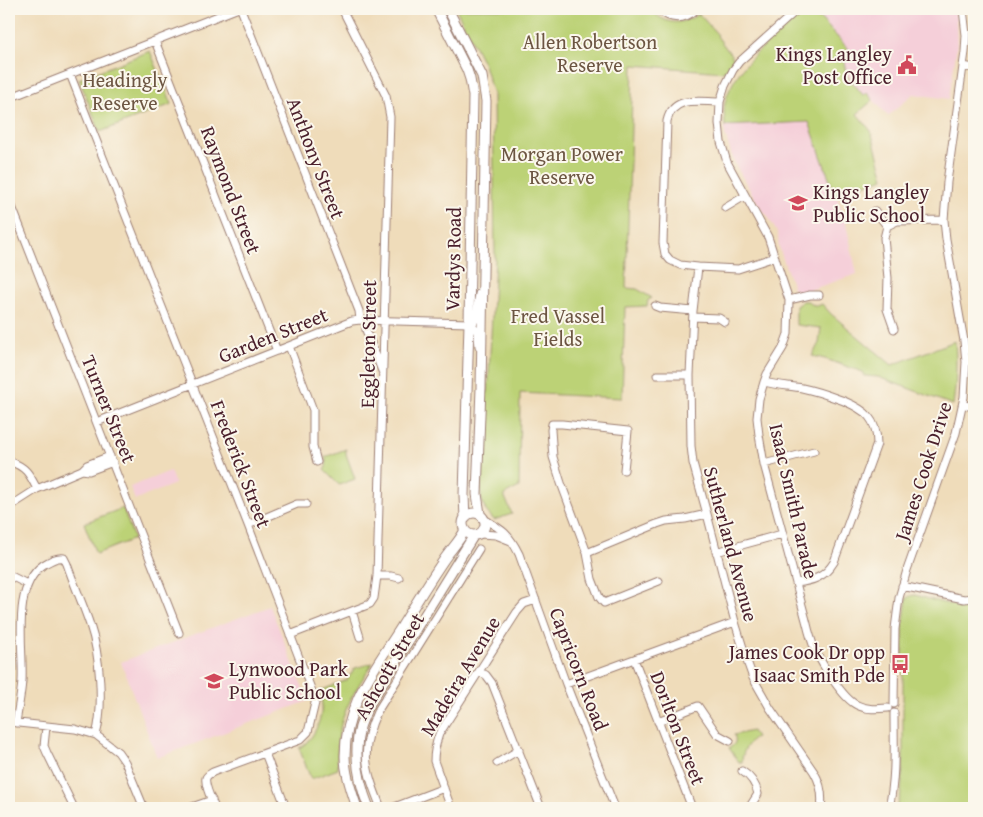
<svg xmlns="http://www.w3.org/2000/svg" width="983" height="817" viewBox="0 0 983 817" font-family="'Gentium Book Plus',serif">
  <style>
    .built { fill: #f5cfd9 }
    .green { fill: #bcd276; stroke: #837850 }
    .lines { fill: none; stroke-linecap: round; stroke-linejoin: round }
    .minor-casing { stroke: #9c7e72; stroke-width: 9 }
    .major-casing { stroke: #9c7e72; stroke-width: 11 }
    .minor { stroke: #fff; stroke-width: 7 }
    .major { stroke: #fff; stroke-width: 9 }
    .labels { text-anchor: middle; stroke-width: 4; stroke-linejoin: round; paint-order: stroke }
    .park-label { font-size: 20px; fill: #6c5542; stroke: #fbf7ec }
    .poi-label { font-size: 20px; fill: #4a1f2b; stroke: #fbf7ec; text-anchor: end }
    .street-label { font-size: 20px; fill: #4a1f2b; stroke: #fbf7ec }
  </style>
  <rect width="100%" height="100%" fill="#fbf7ec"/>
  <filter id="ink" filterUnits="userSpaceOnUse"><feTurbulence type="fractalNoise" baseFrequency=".02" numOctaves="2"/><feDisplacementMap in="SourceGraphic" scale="10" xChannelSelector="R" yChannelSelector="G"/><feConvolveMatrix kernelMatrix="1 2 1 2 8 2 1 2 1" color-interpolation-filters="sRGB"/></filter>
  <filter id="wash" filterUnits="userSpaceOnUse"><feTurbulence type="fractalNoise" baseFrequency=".0096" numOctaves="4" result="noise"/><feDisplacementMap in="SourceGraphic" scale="20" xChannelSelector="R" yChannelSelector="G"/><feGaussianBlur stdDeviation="1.12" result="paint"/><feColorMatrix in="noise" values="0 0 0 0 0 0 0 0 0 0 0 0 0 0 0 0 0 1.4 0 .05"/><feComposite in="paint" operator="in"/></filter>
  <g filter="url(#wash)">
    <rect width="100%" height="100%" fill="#efdcba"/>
    <path class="built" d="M812,9H954L956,17L957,45L949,99L913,94L888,116L867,93L863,95L851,81L846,74L843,59L851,52Z
      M809,122L845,219L857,274L801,293L797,292L793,288L779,247L778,234L767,215L762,211L736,166L731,153L725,134V126Z
      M170,471L175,484L135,500L130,487Z
      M270,606L308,701L157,758L121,662Z"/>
    <path class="green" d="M456,9H649C667,25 679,26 699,14L718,35L717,36L734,59L724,72L633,65L626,288L637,289L652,298L648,300L647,306L625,307L622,398L520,393L519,487L504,495L512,514L494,520L486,511L481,498L485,392H488L495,259L493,94L484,65Z
      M809,9H812L851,52L844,59L846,74L863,95L867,93L873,100L857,114L871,131L884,178L835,195L809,122L725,126C725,119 723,110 725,103C734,64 780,33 809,9Z
      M150,51L172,104L100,132L79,79Z
      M803,301H808L811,304L818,306L822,304L831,314L892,365L955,341C957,363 956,384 953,405L878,377L865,376L863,372L825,359L812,356L819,343L821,328L796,325V306Z
      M346,449V454L355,479L339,485L324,470C327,467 327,462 325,457Z
      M123,508L134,539L96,554L84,523Z
      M915,595C934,600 954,608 974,605V808H897L901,793L903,767V627L907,598L910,596Z
      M373,663C349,699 334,723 338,769L311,779L299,748C317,739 326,709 320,691L347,680L355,668Z
      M752,731L756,737C748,743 742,751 742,762H739L729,748C735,745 737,741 734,735Z"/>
  </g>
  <g filter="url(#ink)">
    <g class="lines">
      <g class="minor-casing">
        <path id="minor" d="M241,9L359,311L360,320
          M658,9C671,21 684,20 697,9
          M798,9L739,62L733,70L725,86L720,102L719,123L721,142L727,162L768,237L789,300L788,334L783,348L767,374L764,382L759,399L757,418L759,435L764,464L807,624C809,633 812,642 815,650C822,664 843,699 857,705C867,710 877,709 888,708
          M155,41L277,351
          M963,66L974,68
          M70,74L248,525L315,699V703L308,732L300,740L213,772C210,774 207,775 206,778C204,785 212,801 215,808
          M9,98L236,9
          M720,102C699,102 673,95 667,121L663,243L665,254L670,260L680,265L698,267L738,269L775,257
          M9,199L179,633
          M725,208L745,196
          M875,211L887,226
          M698,267L693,311L690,375L691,446L693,463L707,514L735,622L748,664L753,678L770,708L814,772C821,784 823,795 821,808
          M789,300L810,295H819
          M655,306L660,308L693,311
          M693,317L719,318L725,322
          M366,321V330L382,371
          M469,323L474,322L475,320L479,294
          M469,323C478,326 478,338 479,346
          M894,329L887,309L888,278L884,238L887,226L897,221L944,220
          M289,346L313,410V447L317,462
          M657,375H690
          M764,382C776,385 789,386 802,388C817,391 830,396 844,401C865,410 877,418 877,444L834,562C825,577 813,581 796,583
          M963,404L974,408
          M97,422L352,321L360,320L469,323
          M9,461C26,467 29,473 37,489
          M764,464L814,451
          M82,470L89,471L113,462
          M624,470L628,431L562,424H552L551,430L553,457L561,483L587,553L592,579L599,597L604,603L659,581
          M9,507L37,489L82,470L87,465L110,456
          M484,519C503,530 509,534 519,554L566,684L615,808
          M248,525L297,504H306
          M480,534L496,535L511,541
          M716,552L782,534
          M587,553L657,524L666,521L685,519L707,514
          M9,575L27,584
          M377,576H391L399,578
          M902,586L964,599L974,598
          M352,611L360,637
          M290,635L370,604L374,598L377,576L390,117L386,96L342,9
          M634,659L692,808
          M480,672L486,675L492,683L541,808
          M566,684L735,622
          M894,704L895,629L899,598L907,570L956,433L964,397L966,362L964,341L946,239L944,220L947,182L965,52L966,35L963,9
          M9,722L75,729L96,735L118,752L125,762L144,808
          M658,722L698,706L717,734L730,741
          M16,723C18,709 21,695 22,681C24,647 11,588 43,565C50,561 56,557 64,558L67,564C74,585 83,604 90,625C100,654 104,706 96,735
          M46,727L44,746L47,753L74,808
          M265,753L286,808
          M497,763L519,750
          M742,771C750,776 756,784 758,794L749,808
          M189,808L212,800
          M381,808C366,770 359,751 377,712L479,549
          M392,808L444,788
          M451,808L434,761C434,751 436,743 439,734L517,612L524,604L536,600
          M889,808C896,776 894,746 894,713"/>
      </g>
      <g class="major-casing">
        <path id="major" d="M436,9L467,70L470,79L473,96L469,323L464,495L465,519
          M448,9L482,76L486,101L481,388L477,494L480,514
          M463 524a11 11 0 1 1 22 0a11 11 0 1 1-22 0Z
          M357,808C352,792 345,774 345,756C345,705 374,670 400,629C414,606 428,583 443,561C450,550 459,542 465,530
          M369,808C359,783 353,754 360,727C362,721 365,715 367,708L474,535"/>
      </g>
      <use href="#minor" class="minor"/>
      <use href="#major" class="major"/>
    </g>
  </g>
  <defs>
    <g id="civic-bare" transform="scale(1.5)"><path d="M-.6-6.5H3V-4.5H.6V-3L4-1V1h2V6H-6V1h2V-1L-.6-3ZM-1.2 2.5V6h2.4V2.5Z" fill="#d1495b" stroke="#fbf7ec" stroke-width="2.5" paint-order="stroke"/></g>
    <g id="school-bare" transform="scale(1.5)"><path d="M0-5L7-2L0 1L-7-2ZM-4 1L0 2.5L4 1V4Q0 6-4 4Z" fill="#d1495b" stroke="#fbf7ec" stroke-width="2.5" paint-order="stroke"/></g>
    <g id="bus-bare" transform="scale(1.5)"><path d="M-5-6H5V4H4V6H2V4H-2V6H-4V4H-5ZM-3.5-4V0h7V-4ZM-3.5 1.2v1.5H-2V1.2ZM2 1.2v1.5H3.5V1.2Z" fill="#d1495b" stroke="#fbf7ec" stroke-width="2.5" paint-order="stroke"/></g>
  </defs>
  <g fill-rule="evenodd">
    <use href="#civic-bare" x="907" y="65"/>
    <use href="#school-bare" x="798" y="203"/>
    <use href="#bus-bare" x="900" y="664"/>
    <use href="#school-bare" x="214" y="681"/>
  </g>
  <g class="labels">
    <g class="park-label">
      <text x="590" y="49">Allen Robertson<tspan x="590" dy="23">Reserve</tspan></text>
      <text x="125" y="87">Headingly<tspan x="125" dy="23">Reserve</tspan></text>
      <text x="562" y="161">Morgan Power<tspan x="562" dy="23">Reserve</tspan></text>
      <text x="558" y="323">Fred Vassel<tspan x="558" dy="23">Fields</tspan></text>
    </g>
    <g class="poi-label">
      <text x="892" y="61">Kings Langley<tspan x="892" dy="23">Post Office</tspan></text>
      <text x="813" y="199" text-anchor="start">Kings Langley<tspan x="813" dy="23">Public School</tspan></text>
      <text x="885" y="659">James Cook Dr opp<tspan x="885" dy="23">Isaac Smith Pde</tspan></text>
      <text x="229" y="676" text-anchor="start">Lynwood Park<tspan x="229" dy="23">Public School</tspan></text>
    </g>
    <g class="street-label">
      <text transform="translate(316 158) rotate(69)" y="7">Anthony Street</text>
      <text transform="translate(231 190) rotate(69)" y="7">Raymond Street</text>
      <text transform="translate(453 259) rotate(-89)" y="7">Vardys Road</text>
      <text transform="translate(273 335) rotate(-22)" y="7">Garden Street</text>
      <text transform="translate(368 344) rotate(-89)" y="7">Eggleton Street</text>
      <text transform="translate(109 409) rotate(68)" y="7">Turner Street</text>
      <text transform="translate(241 464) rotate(69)" y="7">Frederick Street</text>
      <text transform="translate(923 471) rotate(-72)" y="7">James Cook Drive</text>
      <text transform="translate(794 501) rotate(77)" y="7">Isaac Smith Parade</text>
      <text transform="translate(731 544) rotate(75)" y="7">Sutherland Avenue</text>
      <text transform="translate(389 666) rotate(-60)" y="7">Ashcott Street</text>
      <text transform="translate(579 669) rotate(69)" y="7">Capricorn Road</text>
      <text transform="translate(460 676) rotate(-59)" y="7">Madeira Avenue</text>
      <text transform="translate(678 728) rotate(69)" y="7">Dorlton Street</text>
    </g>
  </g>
  <rect width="983" height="817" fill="none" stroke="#fbf7ec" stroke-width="30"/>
</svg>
